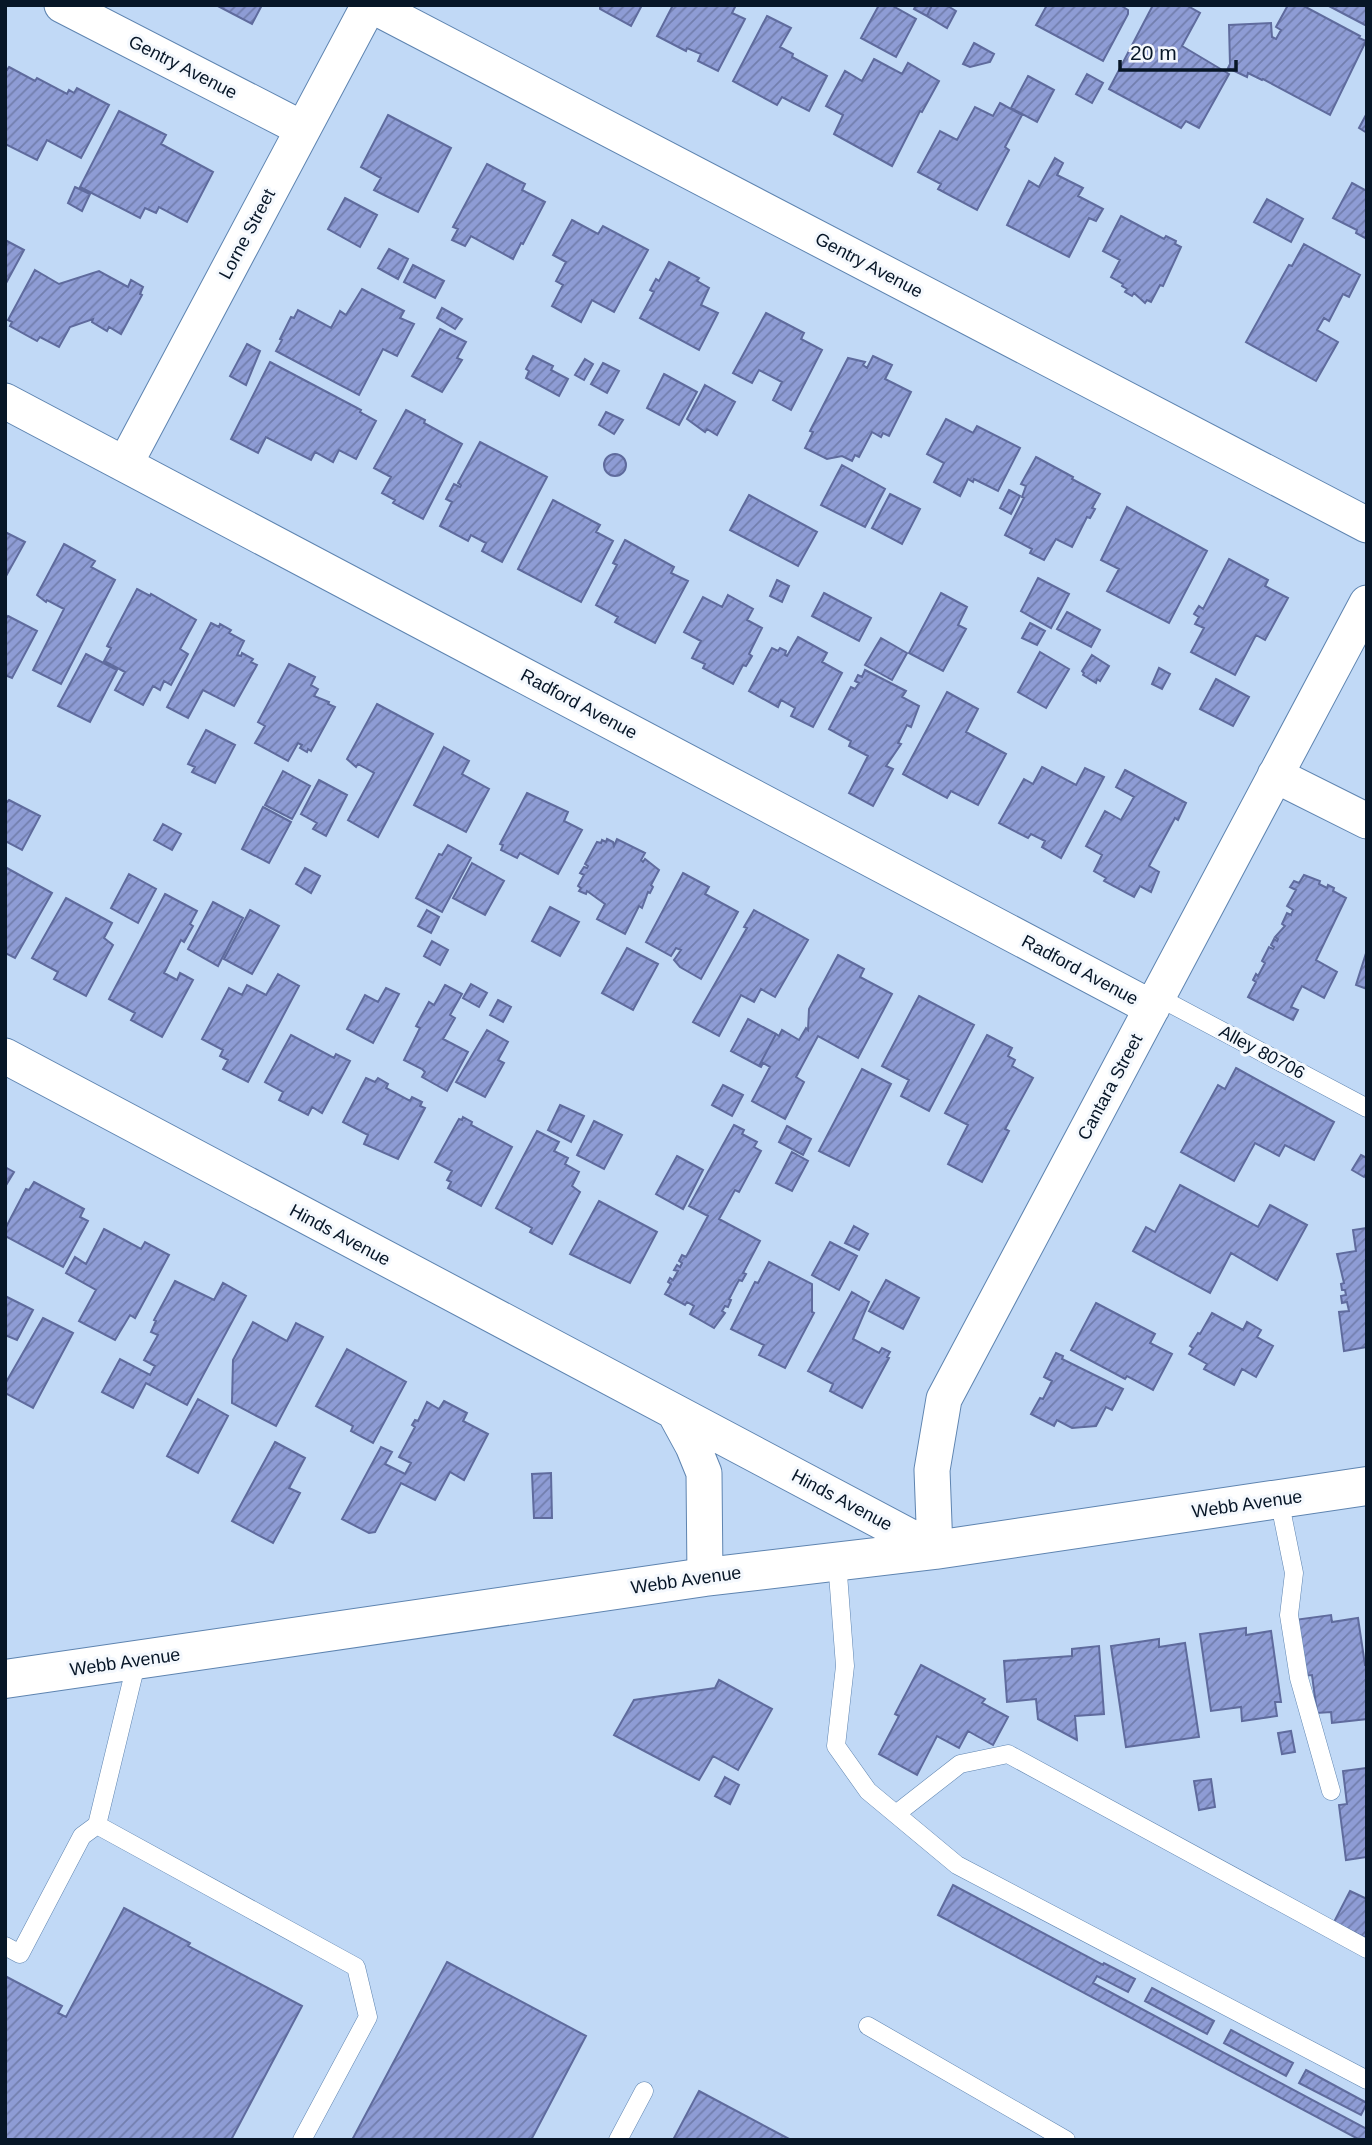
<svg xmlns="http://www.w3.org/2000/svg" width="1372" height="2145" viewBox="0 0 1372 2145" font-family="Helvetica,sans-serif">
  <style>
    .building { fill: url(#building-hatch); stroke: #5f6b9d; stroke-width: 2 }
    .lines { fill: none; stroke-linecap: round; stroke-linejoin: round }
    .lane-casing { stroke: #5e84b0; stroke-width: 19 }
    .street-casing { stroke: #5e84b0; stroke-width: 37 }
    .secondary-casing { stroke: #5e84b0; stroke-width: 40 }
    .lane { stroke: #fff; stroke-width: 18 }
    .street { stroke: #fff; stroke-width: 35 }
    .secondary { stroke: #fff; stroke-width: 38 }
    .labels { text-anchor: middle; stroke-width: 6; stroke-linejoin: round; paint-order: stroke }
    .street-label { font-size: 18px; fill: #071627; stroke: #f4f8fd }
  </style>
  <defs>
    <pattern id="building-hatch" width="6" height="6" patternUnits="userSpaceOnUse" patternTransform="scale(1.75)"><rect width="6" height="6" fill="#8e9cd5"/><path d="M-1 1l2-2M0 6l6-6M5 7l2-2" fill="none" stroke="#727ead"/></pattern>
  </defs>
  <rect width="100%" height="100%" fill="#c1d9f6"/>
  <path class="building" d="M216,5H262L252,24Z
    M600,5H642L631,26L600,9Z
    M673,5H736L732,13L745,19L718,71L698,61L701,54L687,48L686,51L657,36Z
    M879,5H891L916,19L896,57L861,38Z
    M916,5H932L927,16L914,9Z
    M932,5H946L956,11L947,28L927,16Z
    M1047,5H1120L1128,10V14L1103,61L1036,25Z
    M1153,5H1186L1200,13L1182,46L1229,74L1199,128L1186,121L1181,128L1109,89Z
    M1288,5H1302L1360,36L1359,38L1366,41L1330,115L1263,79L1262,80L1248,73L1247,77L1228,68L1230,64L1229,25L1271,23L1272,37L1276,39L1281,30L1276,27Z
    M1327,5H1367V26Z
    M767,16L791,28L780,47L793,54L792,57L827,76L809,111L782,97L777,105L733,81Z
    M974,43L994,54L990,62L970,67L963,64Z
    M874,59L902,74L908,63L939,81L922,112L920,111L892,166L834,134L843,115L826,106L845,71L862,81Z
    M9,67L35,81L37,78L67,94L69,90L74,93L77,88L109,105L81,158L47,140L37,160L5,144V69L7,70Z
    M1087,74L1103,83L1092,103L1076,94Z
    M1028,76L1054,90L1037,122L1011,108Z
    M1000,103L1022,115L1005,147L1009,150L977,210L938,189L941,184L918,172L940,131L957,140L975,107L993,116Z
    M119,111L166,135L161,144L213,172L187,222L159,207L156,213L145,208L140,218L80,187Z
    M1367,113V133L1359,128Z
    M388,115L451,148L418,212L374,190L381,178L361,167Z
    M1055,158L1063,163L1057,175L1083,188L1078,196L1103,209L1096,221L1089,218L1069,257L1007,225L1029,181L1039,187Z
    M487,164L525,184L522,190L545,202L523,244L521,243L513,259L471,236L465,246L452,240L458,229L453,227Z
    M1352,183L1367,191V239L1356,233L1357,230L1333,218Z
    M75,187L90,194L82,211L68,203Z
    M345,198L377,215L360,247L328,229Z
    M1267,199L1303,219L1291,242L1254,222Z
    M1121,216L1164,239L1166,236L1176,241L1175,244L1181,247L1163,286L1160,285L1151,302L1147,300L1145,303L1134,293L1132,296L1125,292L1127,289L1122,286L1123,284L1111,277L1120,260L1103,251Z
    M572,220L598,234L603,226L648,250L614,312L592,300L581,322L552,306L563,285L556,281L566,262L553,255Z
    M5,240L24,250L5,285Z
    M1304,244L1360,275L1349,297L1343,294L1329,321L1324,318L1317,330L1338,342L1316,381L1246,342L1289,265L1292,266Z
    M389,249L408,259L398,279L378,268Z
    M669,262L699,278L697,281L709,288L701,305L718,313L699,350L640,318L654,292L650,290L656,279L659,281Z
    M413,265L444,281L435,298L404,282Z
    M35,270L59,284L99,271L128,287L131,280L143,287L140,294L142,295L121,334L109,327L107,331L92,322L93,319L70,327L59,347L40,337L37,341L10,326L12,322L8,320Z
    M362,289L404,311L400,318L414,324L397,356L383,349L359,395L276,351L282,340L280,339L291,317L294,318L298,310L331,328L340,311L346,315Z
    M442,308L462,319L455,329L437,318Z
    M766,313L804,333L801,339L822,350L791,410L773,400L782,382L759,370L752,383L733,373Z
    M440,329L466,342L457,358L462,360L442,392L412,376Z
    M247,344L260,351L246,385L230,376Z
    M533,356L553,366L551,370L568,379L559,396L526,378L529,371L526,369Z
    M873,356L892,365L885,379L911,392L889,436L883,433L881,437L872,432L859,457L855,455L852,461L842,456L827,459L805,448L813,432L810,431L848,358L865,362L863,365L867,368Z
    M585,359L593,364L584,380L575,375Z
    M270,362L361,410L360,412L376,421L356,459L339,450L333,462L315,452L311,460L266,437L258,453L231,439Z
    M603,363L619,371L607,393L591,384Z
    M664,374L697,392L679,425L647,408Z
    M705,385L735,402L717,435L707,429L705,432L687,419Z
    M406,410L425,420L424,423L462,444L423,519L393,503L395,500L382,493L391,477L374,468Z
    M606,412L623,420L614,434L599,425Z
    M946,419L973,433L977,426L1020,448L998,491L974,479L973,482L968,479L960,496L934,482L944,463L927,454Z
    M480,442L547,477L502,562L482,551L486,543L471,535L468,541L440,526L452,502L446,499L454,484L460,487L461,485L458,483Z
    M604 465a11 11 0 1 1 22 0a11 11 0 1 1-22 0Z
    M1036,457L1073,477L1072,479L1100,494L1092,508L1095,509L1090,518L1087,517L1072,547L1056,539L1044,560L1030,553L1032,549L1005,535L1024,498L1022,497L1026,486L1021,484Z
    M842,465L885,489L865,527L821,505Z
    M1009,490L1020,496L1011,514L1000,508Z
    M890,494L920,509L902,544L872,528Z
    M749,495L817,532L798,566L730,530Z
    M553,500L600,525L596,532L613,541L581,602L518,569Z
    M1127,507L1207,551L1169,623L1107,591L1119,569L1101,560Z
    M5,532L25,542L5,578Z
    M625,540L674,567L671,573L688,581L655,643L615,622L618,617L596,605L617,565L613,563Z
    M64,544L95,561L91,567L115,580L61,684L33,670L64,609L47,600L46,602L37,595Z
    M1229,559L1268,580L1265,586L1288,598L1265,640L1256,635L1235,675L1191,652L1204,628L1195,624L1199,617L1194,614L1199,606L1203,609Z
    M1038,578L1069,594L1051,628L1021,611Z
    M777,580L789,586L782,602L770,596Z
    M137,589L150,596L151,594L196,620L180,649L188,654L171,685L164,681L160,690L153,686L143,705L115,690L125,672L104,661L111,648L107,646Z
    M824,593L871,618L859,641L812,616Z
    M941,593L967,607L958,625L966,629L943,671L909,653Z
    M728,595L753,609L747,620L762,628L749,654L752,656L746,666L743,665L733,684L703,668L705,664L692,658L701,641L684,632L703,597L722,607Z
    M1067,612L1100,630L1091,647L1057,629Z
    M8,616L37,631L12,678L5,675V620Z
    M211,623L219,627L220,624L231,630L229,633L244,641L237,655L241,656L242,653L253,659L251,662L257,665L234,706L203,690L188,718L167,707Z
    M1030,623L1045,631L1037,645L1022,638Z
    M798,637L827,653L822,662L842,673L813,727L791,716L795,708L781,700L778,707L749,691L772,648L778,651L780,648L786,651L785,655L787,656Z
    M881,638L907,653L892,680L865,665Z
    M1040,652L1069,669L1046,708L1018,692Z
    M86,654L117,670L90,722L58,706Z
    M1092,655L1109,666L1100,681L1097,679L1096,683L1083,675L1084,673L1082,671Z
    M289,664L315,677L311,685L318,689L314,696L329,702L328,704L335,707L311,751L308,749L307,752L300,748L302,745L298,743L288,761L255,743L265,726L258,722Z
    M1159,668L1170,674L1162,689L1152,684Z
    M865,670L906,691L902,697L919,706L911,727L907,725L898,743L901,744L886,766L893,769L873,806L849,793L868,756L849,746L851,741L829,729L851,687L855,689L859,683L855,681L858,675L862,677Z
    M1216,679L1249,697L1233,726L1200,709Z
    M947,692L978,709L966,732L1006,754L978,805L951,791L947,798L903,774Z
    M377,704L433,734L378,837L348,820L374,773L358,764L356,767L347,759Z
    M206,730L235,745L215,783L192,772L195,767L188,764Z
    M444,747L469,761L462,774L489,789L466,832L414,805Z
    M1042,767L1076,785L1085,768L1104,777L1061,858L1042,847L1045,841L1031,834L1028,838L999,823L1024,779L1033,784Z
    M1125,770L1186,803L1178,820L1175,818L1149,866L1159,872L1151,892L1140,886L1134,897L1104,881L1106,878L1094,871L1102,855L1086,846L1105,811L1121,820L1134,797L1116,787Z
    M283,771L310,786L292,819L265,805Z
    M319,780L347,795L326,836L313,829L317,823L301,814Z
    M527,793L568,812L564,821L582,830L558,874L520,853L517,858L501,850L503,845L500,844Z
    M9,800L40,816L22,850L5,841V804Z
    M263,807L291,822L269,863L242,849Z
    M163,824L181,834L172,850L154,840Z
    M607,839L613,842L614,846L617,839L645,853L641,860L643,862L645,859L659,870L651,885L653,887L650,893L648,892L642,908L639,906L625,934L597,919L605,904L587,891L586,894L579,891L581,888L578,886L584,875L580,873L584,867L587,868L588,866L585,864L597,842L601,843L602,840L606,842Z
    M448,845L471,858L442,912L416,898L439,854L442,855Z
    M472,863L504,881L485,915L453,898Z
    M5,867L52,893L15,958L5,953Z
    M305,868L320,876L311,893L296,884Z
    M683,873L709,887L705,894L738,912L701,979L680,967L674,960L681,950L676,948L671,956L646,942Z
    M129,874L156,889L138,923L111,908Z
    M1304,875L1320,881L1319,884L1327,888L1328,885L1334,888L1333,891L1346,898L1316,960L1337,972L1324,998L1302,986L1291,1007L1298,1010L1293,1020L1248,997L1256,982L1253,980L1256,974L1258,976L1265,963L1262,961L1269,947L1273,949L1274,947L1271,945L1274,939L1277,941L1278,939L1275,937L1285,926L1282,924L1287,913L1291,915L1293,910L1287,906L1296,890L1290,887L1294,881L1299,883Z
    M165,894L197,911L190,924L193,926L184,942L181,940L164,973L177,980L180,973L193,980L162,1037L131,1020L135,1013L109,999Z
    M66,898L112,923L104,938L113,945L86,996L54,979L58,972L32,958Z
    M213,902L243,918L218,966L188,949Z
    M550,907L579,922L560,956L532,941Z
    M250,910L279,926L252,974L224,959Z
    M427,910L439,917L431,933L418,926Z
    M754,910L808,940L775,997L761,989L754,1002L741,995L719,1036L693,1022L747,928L744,927Z
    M432,941L448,950L440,965L424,956Z
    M627,948L658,964L633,1010L602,993Z
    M1367,950V989L1356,985Z
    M838,955L864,969L860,977L892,994L858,1058L818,1036L796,1077L804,1082L785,1119L752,1101L770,1067L763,1063L761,1067L759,1066L776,1034L779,1036L782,1030L799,1040L806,1028L808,1030L809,1009Z
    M278,974L299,986L248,1082L223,1069L228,1060L220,1056L223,1050L202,1039L229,988L242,995L247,985L266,995Z
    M471,984L487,993L479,1007L463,998Z
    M445,985L462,994L450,1015L455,1018L443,1039L468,1052L447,1091L422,1077L425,1072L422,1069L404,1060L420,1028L416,1026L429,1002L434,1005Z
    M386,988L399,994L373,1043L347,1029L365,995L378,1002Z
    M919,996L974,1025L929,1111L901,1096L909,1080L882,1066Z
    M498,1000L511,1007L503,1022L490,1015Z
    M748,1019L776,1034L759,1066L731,1051Z
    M487,1030L508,1042L498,1060L504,1063L485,1097L456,1082Z
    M291,1035L334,1058L336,1054L350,1061L322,1113L312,1107L308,1115L279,1100L283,1092L265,1082Z
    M987,1035L1012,1048L1008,1056L1015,1060L1012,1066L1033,1078L1005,1129L1009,1131L982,1182L948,1164L968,1125L945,1113Z
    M1236,1068L1334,1122L1314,1160L1285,1145L1279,1156L1255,1143L1234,1181L1181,1152L1218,1085L1225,1089Z
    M862,1069L891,1084L849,1166L819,1151Z
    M366,1078L375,1082L378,1078L388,1084L386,1088L410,1101L412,1097L422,1102L420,1106L425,1108L398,1159L364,1144L368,1135L343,1122Z
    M723,1085L743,1095L732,1116L712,1105Z
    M560,1105L584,1116L571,1142L548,1130Z
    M463,1117L472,1122L471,1125L512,1147L481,1206L448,1188L451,1182L447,1180L452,1171L435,1162L459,1119L462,1120Z
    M594,1121L622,1135L604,1169L577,1155Z
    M734,1125L744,1130L742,1134L757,1142L754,1147L761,1151L739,1192L735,1190L719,1219L760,1241L743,1273L746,1274L742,1281L739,1280L729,1299L731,1300L728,1307L725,1306L722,1311L725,1313L714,1328L690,1314L694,1306L687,1302L685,1305L665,1294L671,1284L668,1282L670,1278L673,1280L678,1271L674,1270L677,1265L680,1267L682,1263L679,1261L682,1255L686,1257L708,1216L689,1206Z
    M787,1126L811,1139L803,1155L779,1142Z
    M537,1131L559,1142L554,1151L568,1158L565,1164L579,1172L572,1186L580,1192L552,1244L530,1232L532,1228L496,1208Z
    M792,1152L808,1161L792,1191L776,1183Z
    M1361,1155L1367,1158V1172L1364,1177L1352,1170Z
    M677,1156L703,1170L683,1209L656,1194Z
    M5,1167L14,1172L5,1187Z
    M34,1182L84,1209L80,1217L88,1221L63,1267L5,1236V1229L26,1189L29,1190Z
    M1180,1185L1258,1227L1270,1205L1307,1225L1277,1280L1231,1253L1210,1293L1133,1251L1146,1227L1155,1232Z
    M599,1201L657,1232L630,1283L570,1254Z
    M854,1226L868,1234L859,1250L845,1243Z
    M1367,1228V1347L1344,1351L1339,1312L1349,1311L1347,1302L1342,1303L1341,1296L1346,1295L1345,1290H1342L1341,1284L1344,1283L1337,1254L1356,1251L1353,1230Z
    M104,1229L141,1249L145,1242L169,1255L135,1318L130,1315L115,1340L79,1321L96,1290L66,1273L75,1257L86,1264Z
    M830,1242L857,1256L839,1290L812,1275Z
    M769,1262L812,1284V1312L814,1313L785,1368L759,1355L764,1345L731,1329L755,1282L758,1283Z
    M886,1280L919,1298L903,1329L869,1311Z
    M175,1281L214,1300L223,1283L246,1296L187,1405L146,1383L133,1408L102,1392L120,1359L150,1375L155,1366L144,1360L158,1335L151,1332L156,1321L154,1320Z
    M852,1292L869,1302L853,1339L879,1353L882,1348L890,1352L887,1357L889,1358L862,1408L830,1391L833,1384L808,1371Z
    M5,1296L33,1310L17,1340L5,1335Z
    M1096,1303L1155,1334L1150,1343L1172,1354L1153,1390L1127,1376L1125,1379L1071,1350Z
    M1212,1313L1243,1330L1247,1322L1261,1330L1257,1337L1273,1346L1256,1377L1242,1369L1234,1385L1204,1369L1207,1364L1189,1354L1193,1348L1190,1346L1198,1333L1200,1334Z
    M43,1318L73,1333L33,1408L5,1393V1384Z
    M253,1322L287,1341L296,1323L323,1337L276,1426L232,1403L233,1360Z
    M347,1349L406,1382L373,1443L351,1431L353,1426L316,1406Z
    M1056,1353L1063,1356L1062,1359L1123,1389L1112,1410L1106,1407L1096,1426L1072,1428L1057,1420L1054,1426L1031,1414L1040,1398L1043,1399L1052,1381L1044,1377Z
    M198,1399L228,1416L198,1473L167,1456Z
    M444,1401L467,1413L463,1421L488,1434L464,1480L450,1472L435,1500L401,1483L375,1532L369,1533L342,1519L381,1447L392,1452L385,1464L405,1474L411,1463L399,1457L415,1427L412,1425L415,1420L418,1421L427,1402L439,1409Z
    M275,1442L305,1458L289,1488L300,1493L273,1543L232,1521Z
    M551,1473L552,1518H534L532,1474Z
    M1331,1615L1332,1622L1358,1618L1365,1665H1367V1719L1332,1723L1331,1712L1317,1713L1312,1675L1301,1676L1294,1620Z
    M1246,1628V1635L1271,1631L1281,1702H1275L1277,1716L1242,1721L1241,1707L1211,1711L1200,1634Z
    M1159,1639V1647L1185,1643L1199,1737L1126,1747L1111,1646Z
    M1099,1646L1104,1714L1075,1716L1077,1740L1038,1719L1036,1699L1007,1702L1004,1661L1072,1656V1649Z
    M921,1665L985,1699L982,1703L1008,1717L993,1745L968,1731L959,1748L937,1736L917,1775L879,1754L899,1716L895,1714Z
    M719,1680L772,1709L738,1770L713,1756L699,1780L614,1735L634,1700L715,1688Z
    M1291,1731L1295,1752L1282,1754L1278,1733Z
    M1367,1768V1857L1346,1860L1339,1805L1347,1804L1343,1771Z
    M725,1777L739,1785L730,1804L715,1796Z
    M1211,1779L1215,1807L1199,1810L1194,1781Z
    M953,1885L1103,1965L1104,1963L1135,1979L1128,1992L1097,1976L1093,1983L1367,2129V2140H1360L938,1915Z
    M1350,1891L1367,1899V1939L1334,1922Z
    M124,1908L190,1943L188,1946L302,2006L231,2140H5V1976L62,2006L58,2013L66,2017Z
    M447,1962L586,2036L531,2140H352Z
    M1152,1988L1214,2021L1207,2034L1145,2001Z
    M1231,2030L1293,2063L1286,2076L1224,2043Z
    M1306,2070L1367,2103L1361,2115L1299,2083Z
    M699,2091L791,2140H673Z"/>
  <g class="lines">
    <g class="lane-casing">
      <path id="lane" d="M1158,997L1367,1108
        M1279,1499L1294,1573L1289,1615L1299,1678L1331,1791
        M837,1561L845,1666L836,1746L868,1791L957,1865L1367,2080
        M896,1814L960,1764L1008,1754L1367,1949
        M97,1825L137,1660
        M5,1946L20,1954L82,1836L97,1825L356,1967L368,2017L302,2140
        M868,2026L1066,2140
        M618,2140L644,2091"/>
    </g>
    <g class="street-casing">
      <path id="street" d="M62,5L303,129
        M371,5L1367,525
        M5,401L1152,1008
        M125,464L369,5
        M1275,775L1367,821
        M5,1056L935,1550
        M675,1413L693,1446L704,1473L705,1577
        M935,1550L932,1470L944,1399L1367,603"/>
    </g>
    <g class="secondary-casing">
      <path id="secondary" d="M5,1679L705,1577L935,1550L1367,1486"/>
    </g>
    <use href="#lane" class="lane"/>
    <use href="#street" class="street"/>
    <use href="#secondary" class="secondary"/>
  </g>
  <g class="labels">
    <g class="street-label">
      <text transform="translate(183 67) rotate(27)" y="6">Gentry Avenue</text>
      <text transform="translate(247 234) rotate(-62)" y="6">Lorne Street</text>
      <text transform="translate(869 265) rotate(28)" y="6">Gentry Avenue</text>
      <text transform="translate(579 704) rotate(28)" y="6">Radford Avenue</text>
      <text transform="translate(1080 970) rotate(28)" y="6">Radford Avenue</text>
      <text transform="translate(1262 1052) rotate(28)" y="6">Alley 80706</text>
      <text transform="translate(1110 1087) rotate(-62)" y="6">Cantara Street</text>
      <text transform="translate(340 1235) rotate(28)" y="6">Hinds Avenue</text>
      <text transform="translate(842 1500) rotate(28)" y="6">Hinds Avenue</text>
      <text transform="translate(1247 1504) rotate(-8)" y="6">Webb Avenue</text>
      <text transform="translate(686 1580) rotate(-8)" y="6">Webb Avenue</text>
      <text transform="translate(125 1662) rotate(-8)" y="6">Webb Avenue</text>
    </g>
  </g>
  <rect width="1372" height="2145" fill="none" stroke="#071627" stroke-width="14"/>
  <path d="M1120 60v10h116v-10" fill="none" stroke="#071627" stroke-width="3.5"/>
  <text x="1130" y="60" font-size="21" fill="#071627" stroke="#f4f8fd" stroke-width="5" paint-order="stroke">20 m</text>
</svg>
